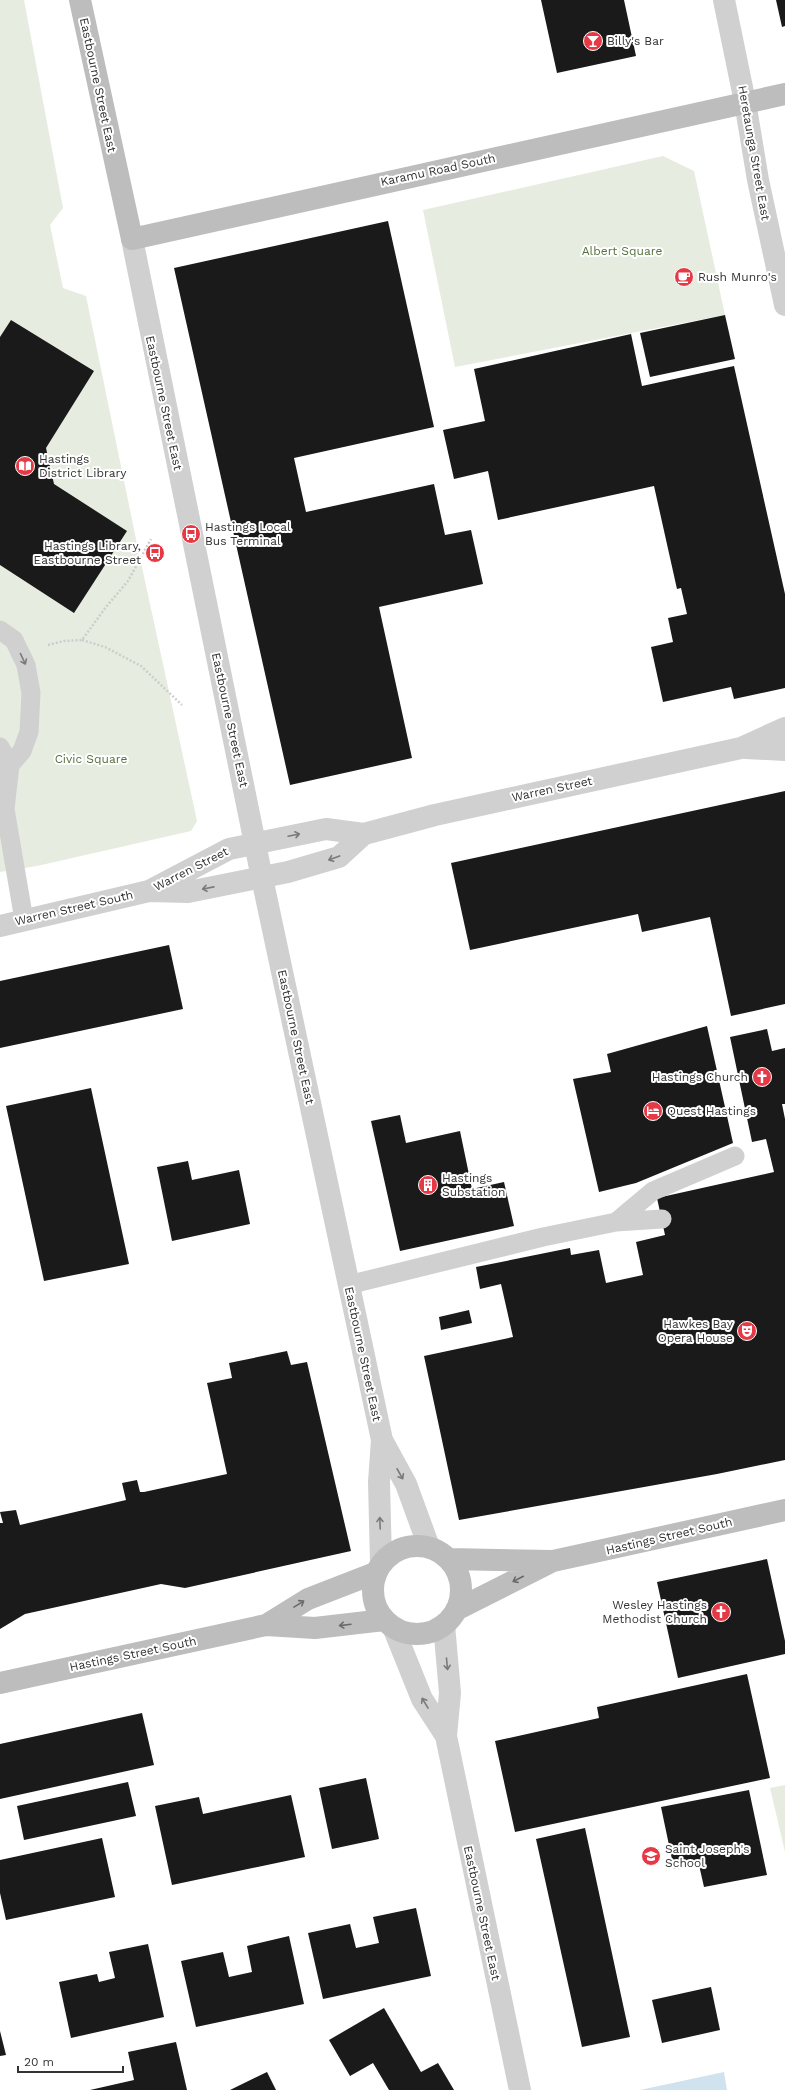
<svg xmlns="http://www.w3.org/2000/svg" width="785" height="2090" viewBox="0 0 785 2090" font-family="'Work Sans',sans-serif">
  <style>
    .green { fill: #e6ecdf }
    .water { fill: #cfe2ee }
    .building { fill: #1a1a1a }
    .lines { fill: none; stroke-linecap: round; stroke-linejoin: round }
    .path { stroke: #cdcdcd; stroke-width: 2.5; stroke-dasharray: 2 2; stroke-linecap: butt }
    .service { stroke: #d0d0d0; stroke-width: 19 }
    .minor { stroke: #d0d0d0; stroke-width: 22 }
    .tertiary { stroke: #d0d0d0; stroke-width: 22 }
    .secondary { stroke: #bdbdbd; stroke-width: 22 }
    .oneway { stroke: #7a7a7a }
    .oneway2 { stroke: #6a6a6a }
    .labels { text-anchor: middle; stroke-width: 4; stroke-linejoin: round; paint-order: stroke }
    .poi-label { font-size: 12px; fill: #333; stroke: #fff; text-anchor: start }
    .street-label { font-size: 12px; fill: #333; stroke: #fff }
    .park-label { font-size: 12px; fill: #56703f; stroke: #fff }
  </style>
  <rect width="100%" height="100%" fill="#fff"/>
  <path class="green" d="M0,0H24L63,208L50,225L63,288L86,296L137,544L197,821L191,831L37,866L0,872Z
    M663,156L694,171L725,315L455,367L423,210Z
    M785,1785V1852L770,1788Z"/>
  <path class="water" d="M724,2072L727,2090H640Z"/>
  <path class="building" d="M541,0H624L636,56L557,73Z
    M776,0H785V26L782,27Z
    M388,221L434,427L294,458L306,512L434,484L445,535L471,530L483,584L379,607L412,758L290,785L174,268Z
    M725,315L735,359L650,377L640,333Z
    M11,320L94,371L46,448L54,484L127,531L74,613L0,565V337Z
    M631,334L642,386L734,366L785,594V688L734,699L731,687L663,702L651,647L673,642L668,618L687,614L681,588L677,589L654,486L498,520L488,471L454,479L443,430L485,421L474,369Z
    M785,791V1004L731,1016L710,917L642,932L638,914L470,950L451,863Z
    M169,945L183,1009L0,1048V981Z
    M707,1026L733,1143L636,1183L599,1192L573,1079L611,1072L607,1054Z
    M767,1029L772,1051L785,1048V1104H782L785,1119V1460L717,1474L459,1520L424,1356L513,1337L501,1284L480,1289L476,1267L570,1248L571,1255L599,1250L606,1283L643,1275L636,1242L665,1235L657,1198L774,1172L766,1139L752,1142L730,1037Z
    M91,1088L129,1264L44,1281L6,1106Z
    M400,1115L406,1143L460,1131L472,1189L504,1182L514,1226L400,1251L371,1121Z
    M188,1161L192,1180L239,1170L250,1224L172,1241L157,1167Z
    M469,1310L472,1323L441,1330L439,1317Z
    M287,1351L291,1365L307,1362L351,1551L185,1588L161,1584L25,1614L0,1629V1523H3L0,1512L16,1510L20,1525L126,1500L122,1483L137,1480L140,1492H144L227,1474L207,1383L232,1378L229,1363Z
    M767,1559L785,1641V1654L678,1678L657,1582Z
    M747,1674L770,1778L515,1832L495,1741L599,1718L597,1707Z
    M142,1713L154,1765L0,1799V1744Z
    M366,1778L379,1839L332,1849L319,1788Z
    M128,1782L136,1816L24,1840L17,1806Z
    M749,1790L767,1875L704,1887L699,1865L674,1869L661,1807Z
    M291,1795L305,1857L172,1885L155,1806L199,1797L203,1814Z
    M585,1828L630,2037L582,2047L536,1839Z
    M102,1838L115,1897L6,1920L0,1893V1860Z
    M416,1908L431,1976L323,1999L308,1933L350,1924L356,1948L379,1943L373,1917Z
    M289,1936L304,2004L196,2027L181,1961L223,1952L229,1977L252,1972L247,1946Z
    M148,1944L164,2017L71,2038L59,1982L97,1974L99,1982L115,1978L109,1952Z
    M711,1987L720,2030L662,2043L652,2000Z
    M384,2008L421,2072L438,2063L454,2090H389L373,2063L350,2076L329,2040Z
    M0,2031L6,2055L0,2056Z
    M176,2042L187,2090H90L134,2080L128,2052Z
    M267,2072L276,2090H230Z"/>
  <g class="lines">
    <path class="path" d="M82,640L105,647L141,666L182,705
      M48,645L64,641L82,640L106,607L128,581L151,539"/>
    <path class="service" d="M0,630L14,640L26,665L31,693L29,732L22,751L10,765L5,809L24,920
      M0,747L10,765
      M616,1222L662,1219
      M348,1285L543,1237L616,1222L653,1191L735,1156"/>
    <path class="minor" d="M724,0L745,102
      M746,748L785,750
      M149,891L229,849L326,829L364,834L435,815L741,748L785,728
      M0,926L149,891L188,892L288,872L339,857L364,834
      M444,1625L450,1693L446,1736L520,2090
      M393,1627L422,1699L446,1736"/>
    <path class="tertiary" d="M745,102L758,180L785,305
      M132,239L262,878L382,1440L379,1482L381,1562
      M382,1440L406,1484L429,1547"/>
    <path class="secondary" d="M80,0L132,239L785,94
      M373 1590a44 44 0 1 1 88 0a44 44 0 1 1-88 0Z
      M449,1559L553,1561L785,1510
      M456,1610L551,1562
      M266,1625L308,1599L375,1573
      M0,1683L266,1625L315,1628L384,1620"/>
  </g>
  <defs><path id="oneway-shaft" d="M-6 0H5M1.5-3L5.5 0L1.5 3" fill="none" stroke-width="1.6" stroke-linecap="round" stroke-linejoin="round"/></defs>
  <g class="oneway">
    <use href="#oneway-shaft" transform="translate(23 659) rotate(65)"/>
    <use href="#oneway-shaft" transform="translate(294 835) rotate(-12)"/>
    <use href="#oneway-shaft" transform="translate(334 858) rotate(160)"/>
    <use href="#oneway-shaft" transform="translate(208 888) rotate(169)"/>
    <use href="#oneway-shaft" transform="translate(400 1474) rotate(61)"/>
    <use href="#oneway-shaft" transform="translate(380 1523) rotate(-92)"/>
    <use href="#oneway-shaft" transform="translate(447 1664) rotate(85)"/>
    <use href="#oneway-shaft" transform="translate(425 1703) rotate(-121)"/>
  </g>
  <g class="oneway2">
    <use href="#oneway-shaft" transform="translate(518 1579) rotate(153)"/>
    <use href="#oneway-shaft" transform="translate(299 1604) rotate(-32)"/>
    <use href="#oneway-shaft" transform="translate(345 1625) rotate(173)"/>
  </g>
  <defs>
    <g id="bar-disc" transform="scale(1)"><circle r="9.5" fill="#e63946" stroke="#fff"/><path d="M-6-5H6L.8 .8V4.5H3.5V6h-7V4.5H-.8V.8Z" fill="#fff"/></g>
    <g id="cafe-disc" transform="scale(1)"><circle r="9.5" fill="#e63946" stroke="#fff"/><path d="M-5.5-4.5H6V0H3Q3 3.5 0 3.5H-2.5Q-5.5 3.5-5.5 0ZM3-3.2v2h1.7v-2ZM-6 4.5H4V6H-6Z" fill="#fff"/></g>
    <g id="library-disc" transform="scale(1)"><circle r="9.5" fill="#e63946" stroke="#fff"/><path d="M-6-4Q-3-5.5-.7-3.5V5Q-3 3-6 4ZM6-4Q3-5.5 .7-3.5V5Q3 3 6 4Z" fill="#fff"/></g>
    <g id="bus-disc" transform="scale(1)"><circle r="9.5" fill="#e63946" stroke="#fff"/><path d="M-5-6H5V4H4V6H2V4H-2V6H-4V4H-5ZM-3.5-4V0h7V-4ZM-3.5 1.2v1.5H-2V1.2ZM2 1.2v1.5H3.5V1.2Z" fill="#fff"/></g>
    <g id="church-disc" transform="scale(1)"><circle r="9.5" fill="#e63946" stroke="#fff"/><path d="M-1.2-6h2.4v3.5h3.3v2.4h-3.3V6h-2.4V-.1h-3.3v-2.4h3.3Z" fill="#fff"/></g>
    <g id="hotel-disc" transform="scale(1)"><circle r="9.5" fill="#e63946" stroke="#fff"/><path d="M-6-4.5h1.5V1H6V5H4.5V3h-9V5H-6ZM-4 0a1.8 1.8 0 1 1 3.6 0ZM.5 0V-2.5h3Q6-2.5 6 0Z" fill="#fff"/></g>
    <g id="building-disc" transform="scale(1)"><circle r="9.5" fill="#e63946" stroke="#fff"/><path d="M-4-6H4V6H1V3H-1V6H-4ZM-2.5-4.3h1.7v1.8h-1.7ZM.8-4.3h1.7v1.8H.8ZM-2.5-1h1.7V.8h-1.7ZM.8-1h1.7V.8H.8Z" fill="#fff"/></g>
    <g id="theatre-disc" transform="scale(1)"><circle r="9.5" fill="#e63946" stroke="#fff"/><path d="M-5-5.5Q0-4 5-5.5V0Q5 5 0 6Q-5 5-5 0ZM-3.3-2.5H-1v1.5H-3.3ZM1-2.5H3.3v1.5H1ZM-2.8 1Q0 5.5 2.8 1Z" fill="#fff"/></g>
    <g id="school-disc" transform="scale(1)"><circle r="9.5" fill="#e63946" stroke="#fff"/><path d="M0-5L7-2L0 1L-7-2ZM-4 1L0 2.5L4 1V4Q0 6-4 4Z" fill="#fff"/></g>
  </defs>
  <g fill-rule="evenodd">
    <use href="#bar-disc" x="593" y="41"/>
    <use href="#cafe-disc" x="684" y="277"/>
    <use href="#library-disc" x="25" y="466"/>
    <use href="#bus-disc" x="191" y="534"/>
    <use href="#bus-disc" x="155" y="553"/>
    <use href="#church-disc" x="762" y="1077"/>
    <use href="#hotel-disc" x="653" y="1111"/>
    <use href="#building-disc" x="428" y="1185"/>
    <use href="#theatre-disc" x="747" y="1331"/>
    <use href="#church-disc" x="721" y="1612"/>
    <use href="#school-disc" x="651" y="1856"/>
  </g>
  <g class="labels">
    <g class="poi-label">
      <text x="607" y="45">Billy's Bar</text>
      <text x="698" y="281">Rush Munro's</text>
      <text x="39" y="463">Hastings<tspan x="39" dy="14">District Library</tspan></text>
      <text x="205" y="531">Hastings Local<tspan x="205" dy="14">Bus Terminal</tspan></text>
      <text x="141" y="550" text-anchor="end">Hastings Library,<tspan x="141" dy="14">Eastbourne Street</tspan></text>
      <text x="748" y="1081" text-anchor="end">Hastings Church</text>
      <text x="667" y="1115">Quest Hastings</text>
      <text x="442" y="1182">Hastings<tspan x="442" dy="14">Substation</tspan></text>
      <text x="733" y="1328" text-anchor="end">Hawkes Bay<tspan x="733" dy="14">Opera House</tspan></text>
      <text x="707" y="1609" text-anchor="end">Wesley Hastings<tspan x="707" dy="14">Methodist Church</tspan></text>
      <text x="665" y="1853">Saint Joseph's<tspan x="665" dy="14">School</tspan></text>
    </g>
    <g class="street-label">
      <text transform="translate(98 85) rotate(78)" y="4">Eastbourne Street East</text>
      <text transform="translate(754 153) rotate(80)" y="4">Heretaunga Street East</text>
      <text transform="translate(438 170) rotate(-12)" y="4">Karamu Road South</text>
      <text transform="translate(164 403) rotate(78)" y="4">Eastbourne Street East</text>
      <text transform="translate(230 720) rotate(78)" y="4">Eastbourne Street East</text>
      <text transform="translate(552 789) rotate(-12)" y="4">Warren Street</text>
      <text transform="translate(191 869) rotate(-27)" y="4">Warren Street</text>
      <text transform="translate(74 908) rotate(-13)" y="4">Warren Street South</text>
      <text transform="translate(296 1037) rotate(78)" y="4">Eastbourne Street East</text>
      <text transform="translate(363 1354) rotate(78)" y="4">Eastbourne Street East</text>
      <text transform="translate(669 1536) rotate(-13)" y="4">Hastings Street South</text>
      <text transform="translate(133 1654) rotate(-12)" y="4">Hastings Street South</text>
      <text transform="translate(482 1913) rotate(78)" y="4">Eastbourne Street East</text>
    </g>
    <g class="park-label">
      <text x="622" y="255">Albert Square</text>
      <text x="91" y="763">Civic Square</text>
    </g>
  </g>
  <path d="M18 2066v6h105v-6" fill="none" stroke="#333333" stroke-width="2"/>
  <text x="24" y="2066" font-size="12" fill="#333333" stroke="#ffffff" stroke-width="3" paint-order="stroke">20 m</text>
</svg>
